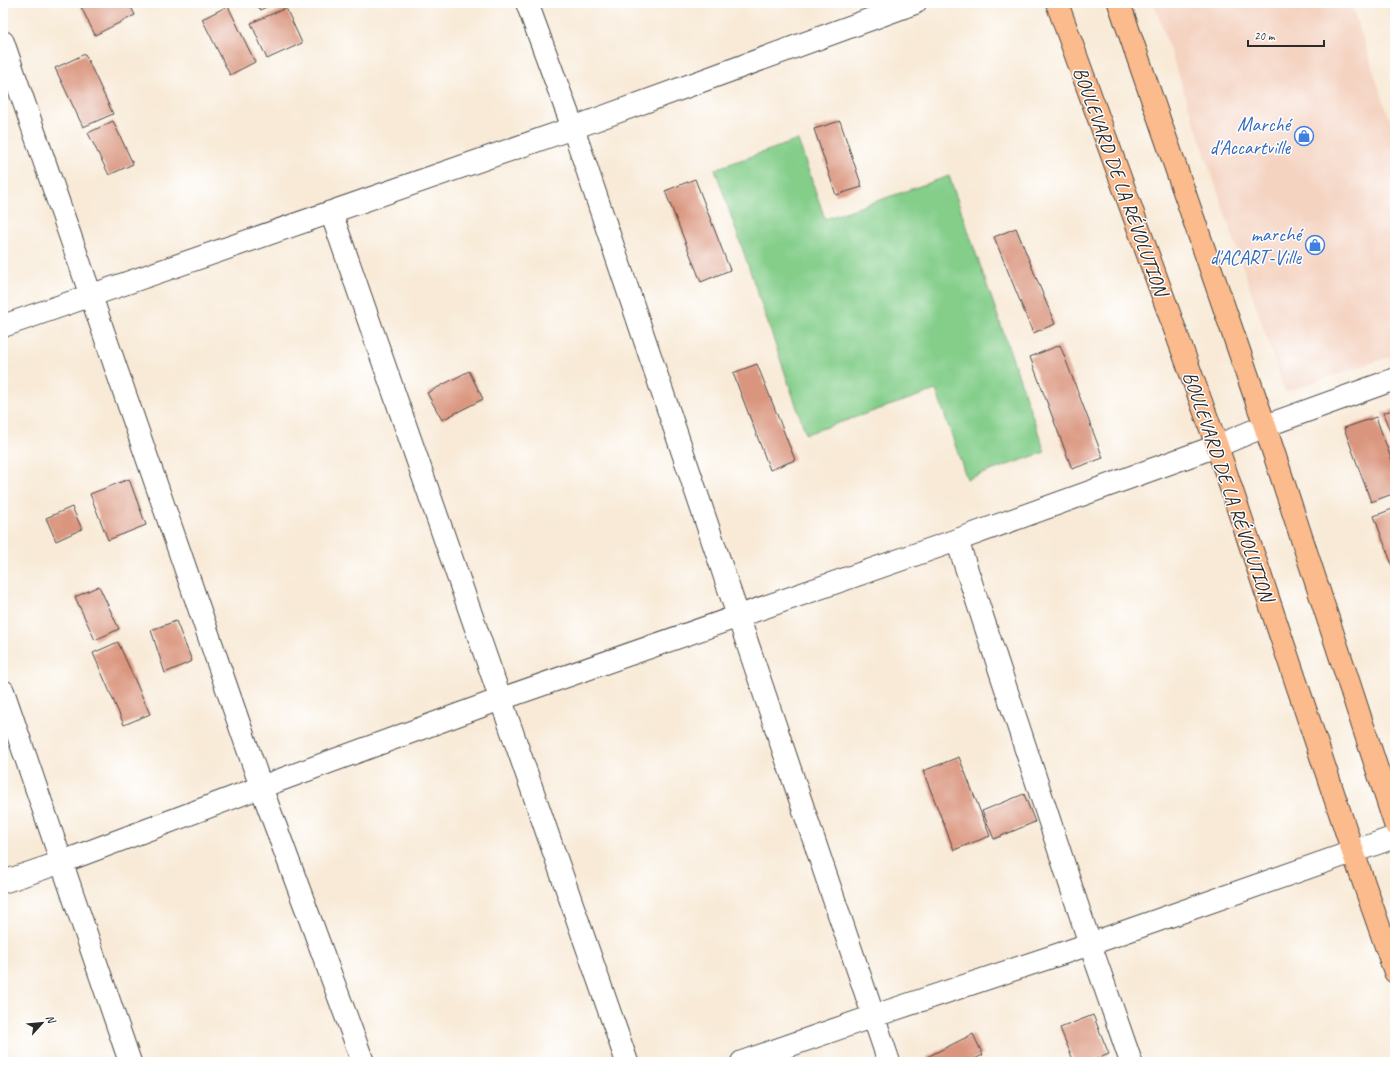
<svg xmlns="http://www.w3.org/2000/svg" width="1398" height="1065" viewBox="0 0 1398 1065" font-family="Caveat,sans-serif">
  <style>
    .built { fill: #f4d3c1 }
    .green { fill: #84ce8a; stroke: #587c5a }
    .building { fill: #da957e }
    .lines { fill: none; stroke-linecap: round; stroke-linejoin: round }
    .minor-casing { stroke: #4a4845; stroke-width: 24 }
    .major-casing { stroke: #4a4845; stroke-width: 24 }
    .minor { stroke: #fff; stroke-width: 22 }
    .major { stroke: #fbbb8c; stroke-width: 22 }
    .labels { text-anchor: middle; stroke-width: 3; stroke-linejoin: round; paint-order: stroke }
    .shop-label { font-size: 20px; fill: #366cbe; stroke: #fff; text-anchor: end }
    .street-label { font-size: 20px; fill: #2b2b2b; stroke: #fff }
  </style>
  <rect width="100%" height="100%" fill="#fff"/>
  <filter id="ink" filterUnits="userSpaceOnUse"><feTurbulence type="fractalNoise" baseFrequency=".025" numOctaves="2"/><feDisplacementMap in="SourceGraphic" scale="8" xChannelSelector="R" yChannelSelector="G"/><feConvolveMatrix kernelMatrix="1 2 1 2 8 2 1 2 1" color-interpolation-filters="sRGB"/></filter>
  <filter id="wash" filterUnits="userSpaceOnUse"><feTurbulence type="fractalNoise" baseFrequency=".012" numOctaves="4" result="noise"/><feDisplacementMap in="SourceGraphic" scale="16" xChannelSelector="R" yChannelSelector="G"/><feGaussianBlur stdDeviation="0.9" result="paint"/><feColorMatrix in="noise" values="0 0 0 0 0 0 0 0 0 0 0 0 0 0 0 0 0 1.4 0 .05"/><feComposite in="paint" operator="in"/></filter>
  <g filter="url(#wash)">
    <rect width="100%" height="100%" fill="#f8ead7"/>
    <path class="built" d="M1154,3H1351L1395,135V355L1285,392Z"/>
    <path class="green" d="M798,140L825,219L949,176L1045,452L967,479L936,390L806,434L715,169Z"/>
    <g id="blocks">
      <path class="building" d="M79,3H129L135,15L95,35Z
        M256,3H275L260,10Z
        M228,6L255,62L230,75L202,19Z
        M286,8L302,43L267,59L251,23Z
        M85,54L113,114L83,127L55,68Z
        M113,121L133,164L109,175L88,133Z
        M840,121L862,187L836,195L814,129Z
        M695,179L730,270L701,282L665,191Z
        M1016,228L1055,324L1033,333L994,237Z
        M1060,345L1103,458L1072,469L1030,357Z
        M757,364L795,460L770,470L733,373Z
        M469,371L483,399L442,420L427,393Z
        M1395,409V445L1383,413Z
        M1376,417L1395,469V493L1371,502L1344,428Z
        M129,479L146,525L108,540L90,494Z
        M72,507L82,529L56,541L46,518Z
        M1395,508V573L1374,516Z
        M99,586L119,629L95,640L75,597Z
        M176,621L192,661L165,673L151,630Z
        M118,642L150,714L124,725L93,653Z
        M959,757L990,836L954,850L923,771Z
        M1024,794L1035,822L994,839L982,811Z
        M1093,1015L1109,1054L1090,1062H1074L1060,1028Z
        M973,1034L983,1055L968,1062H929L927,1057Z"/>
    </g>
  </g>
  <g filter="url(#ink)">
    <use href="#blocks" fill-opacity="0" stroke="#4a4845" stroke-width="1"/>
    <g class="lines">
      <g class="minor-casing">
        <path id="minor" d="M527,3L573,128L889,1062
          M3,42L261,787L363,1062
          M331,212L627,1062
          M3,326L573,128L915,3
          M957,540L1090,944L1131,1062
          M3,691L130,1062
          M3,882L62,862L261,787L501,699L957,540L1217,446L1265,426L1395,379
          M742,1062L874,1016L1090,944L1395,837"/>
      </g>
      <g class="major-casing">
        <path id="major" d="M1057,3L1217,446L1353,852L1395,972
          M1119,3L1265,426L1395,824"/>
      </g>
      <use href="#minor" class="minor"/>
      <use href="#major" class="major"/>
    </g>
  </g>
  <defs>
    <g id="shop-ring" transform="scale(1)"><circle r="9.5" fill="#fff" stroke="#3f7fe0" stroke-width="1.5"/><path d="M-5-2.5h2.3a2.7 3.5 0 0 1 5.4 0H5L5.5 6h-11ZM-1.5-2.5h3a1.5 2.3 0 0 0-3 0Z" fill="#3f7fe0"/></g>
  </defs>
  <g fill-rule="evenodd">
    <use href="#shop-ring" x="1304" y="136"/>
    <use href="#shop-ring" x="1315" y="245"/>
  </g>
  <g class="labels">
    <g class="shop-label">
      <text x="1290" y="131">Marché<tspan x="1290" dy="23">d'Accartville</tspan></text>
      <text x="1301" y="241">marché<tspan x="1301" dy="23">d'ACART-Ville</tspan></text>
    </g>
    <g class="street-label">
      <text transform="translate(1121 181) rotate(70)" y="7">BOULEVARD DE LA RÉVOLUTION</text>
      <text transform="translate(1229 486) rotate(71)" y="7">BOULEVARD DE LA RÉVOLUTION</text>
    </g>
  </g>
  <rect width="1398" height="1065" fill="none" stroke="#fff" stroke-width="16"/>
  <g transform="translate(42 1023) rotate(63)" stroke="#ffffff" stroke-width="3" paint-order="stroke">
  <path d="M0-3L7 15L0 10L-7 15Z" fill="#2b2b2b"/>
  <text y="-6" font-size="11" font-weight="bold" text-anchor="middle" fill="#2b2b2b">N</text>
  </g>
  <path d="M1248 40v6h76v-6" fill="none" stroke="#2b2b2b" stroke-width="2"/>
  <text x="1254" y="40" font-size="12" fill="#2b2b2b" stroke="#ffffff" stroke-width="3" paint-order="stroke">20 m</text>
</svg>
